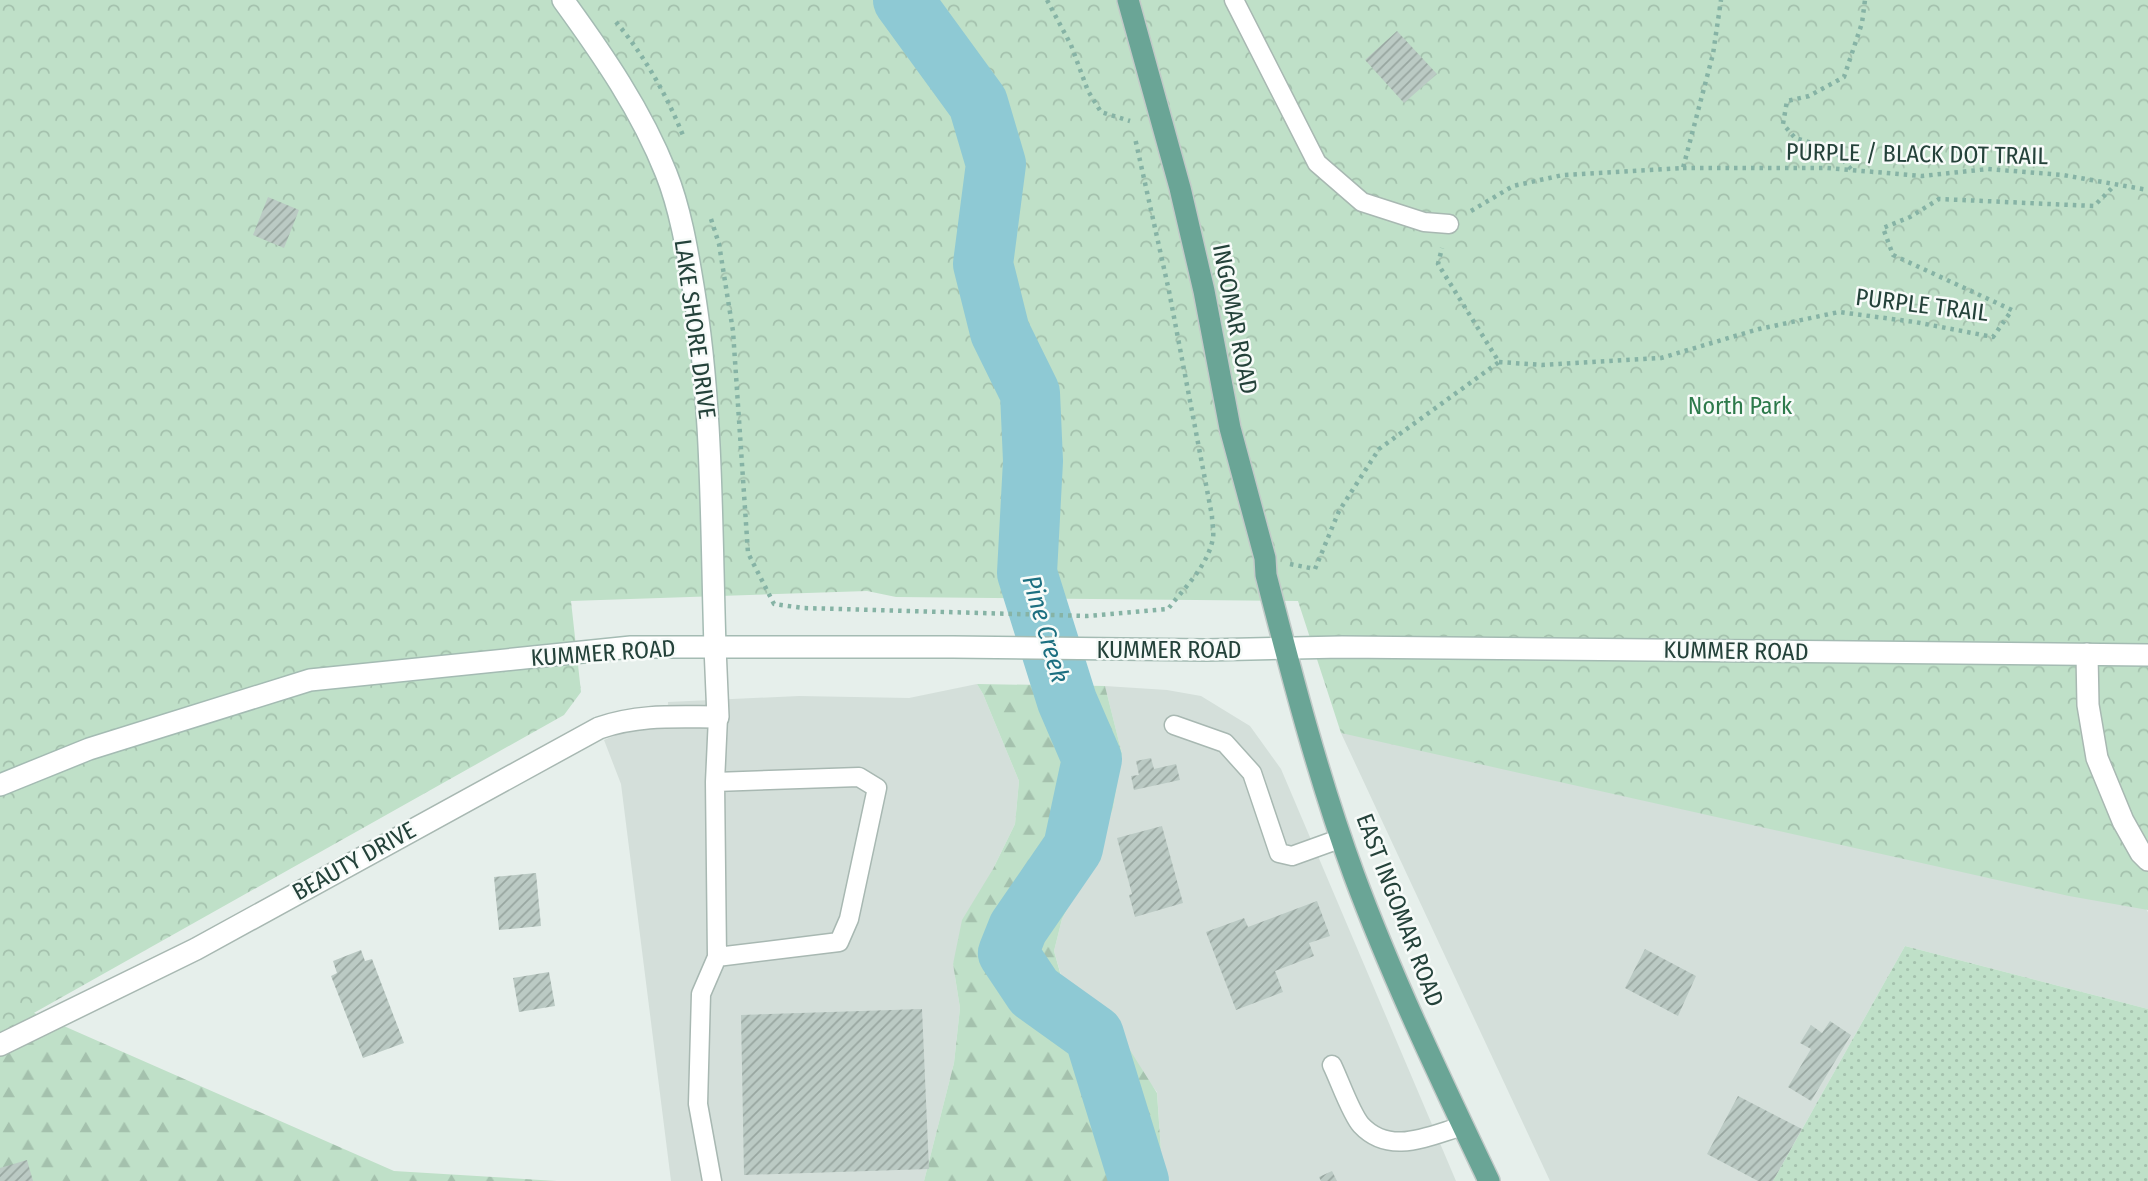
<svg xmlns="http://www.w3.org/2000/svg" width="2148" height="1181" viewBox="0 0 2148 1181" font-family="'Fira Sans Condensed',sans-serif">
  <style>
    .built { fill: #d4dfda }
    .grass { fill: url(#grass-dots) }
    .forest { fill: url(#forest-firs) }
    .park { fill: url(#park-crowns) }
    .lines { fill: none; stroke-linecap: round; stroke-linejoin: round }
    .river { stroke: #8ec9d4; stroke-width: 60 }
    .building { fill: url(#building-hatch) }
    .lane-casing { stroke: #a8b8b2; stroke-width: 21 }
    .street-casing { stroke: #a8b8b2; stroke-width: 24 }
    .secondary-casing { stroke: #a4bbb3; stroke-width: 24 }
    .primary-casing { stroke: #c2cac8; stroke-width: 24 }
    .path { stroke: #86b3a5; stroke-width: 4.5; stroke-dasharray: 3.5 5; stroke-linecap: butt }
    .lane { stroke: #fff; stroke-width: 18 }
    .street { stroke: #fff; stroke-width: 21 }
    .secondary { stroke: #fff; stroke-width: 21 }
    .primary { stroke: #6aa596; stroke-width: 21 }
    .labels { text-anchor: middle; stroke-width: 5; stroke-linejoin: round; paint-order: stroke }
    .street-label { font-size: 24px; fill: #24423a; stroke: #f7fbf9 }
    .park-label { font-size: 24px; fill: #2d7a4b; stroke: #f7fbf9 }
    .water-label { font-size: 26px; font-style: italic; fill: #1c6f80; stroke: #f7fbf9 }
  </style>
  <defs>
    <pattern id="grass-dots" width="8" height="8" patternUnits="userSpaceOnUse" patternTransform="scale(1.75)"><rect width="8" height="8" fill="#bfe0c8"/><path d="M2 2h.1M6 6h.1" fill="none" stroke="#a4c1ad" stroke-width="1.8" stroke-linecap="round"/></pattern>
    <pattern id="forest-firs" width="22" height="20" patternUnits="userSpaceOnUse" patternTransform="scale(1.75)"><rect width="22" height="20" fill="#bfe0c8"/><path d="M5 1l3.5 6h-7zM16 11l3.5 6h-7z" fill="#a4c1ad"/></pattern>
    <pattern id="park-crowns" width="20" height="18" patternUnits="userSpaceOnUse" patternTransform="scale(1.75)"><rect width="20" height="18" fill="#bfe0c8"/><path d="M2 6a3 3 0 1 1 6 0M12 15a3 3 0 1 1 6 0" fill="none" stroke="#a4c1ad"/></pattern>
    <pattern id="building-hatch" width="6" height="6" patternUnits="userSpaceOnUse" patternTransform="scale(1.75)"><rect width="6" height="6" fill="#bbcac4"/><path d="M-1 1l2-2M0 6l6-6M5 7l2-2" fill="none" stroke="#98a6a0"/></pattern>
  </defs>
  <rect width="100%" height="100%" fill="#e6efeb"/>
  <path class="built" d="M977,684L983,694L1019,781L1015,824L993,869L953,964L960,1008L954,1063L924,1181H671L621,784L604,740L633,728H669L668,702L799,696L909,698Z
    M1105,686L1167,690L1201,696L1250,726L1281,769L1456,1181H1163L1157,1092L1082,998L1061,975L1054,951L1062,919L1093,859L1113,807L1122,754Z
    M1354,709L2084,818L2148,912V1009L1905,946L1773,1181H1550L1341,733Z"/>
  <path class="grass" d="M1905,946L2148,1009V1181H1773Z"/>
  <path class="forest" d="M977,684L1105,686L1122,754L1113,808L1093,859L1062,919L1054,951L1061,976L1082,998L1116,1028L1157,1093L1163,1181H924L954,1063L960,1008L953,964L962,920L993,869L1015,824L1019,781L983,694Z
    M0,998L394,1171L557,1181H0Z"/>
  <path class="park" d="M0,0H2148V910L2069,896L1341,733L1298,601L896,597L867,591L571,601L581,692L564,715L0,1032Z"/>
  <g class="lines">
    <path class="river" d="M903,0L978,103L996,164L983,264L1000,332L1030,393L1033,461L1027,573L1067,701L1092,759L1073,848L1018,928L1008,953L1034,992L1094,1035L1139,1181"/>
  </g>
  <path class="building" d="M1397,31L1437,74L1404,103L1365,60Z
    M268,197L299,210L284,248L253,235Z
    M1151,758L1154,769L1176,764L1180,780L1134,790L1131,776L1139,775L1136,761Z
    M1162,826L1183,903L1135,917L1129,895L1132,894L1117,838Z
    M536,873L541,926L499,930L494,877Z
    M1317,901L1330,936L1309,943L1314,956L1275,971L1283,992L1236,1010L1206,932L1244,918L1248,927Z
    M1645,949L1696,976L1678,1016L1625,988Z
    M361,950L365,961L372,959L404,1043L363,1058L331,976L337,973L333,961Z
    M549,972L555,1006L519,1012L513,978Z
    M922,1009L929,1169L744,1175L741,1015Z
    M1830,1021L1851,1035L1811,1101L1788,1087L1811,1049L1800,1043L1811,1025L1822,1033Z
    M1738,1096L1802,1129L1773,1181H1758L1707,1154Z
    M27,1160L33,1181H0V1168Z
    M1332,1171L1337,1181H1321L1319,1177Z"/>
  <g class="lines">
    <g class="lane-casing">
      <path id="lane" d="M1234,0L1317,163L1362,202L1424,222L1449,224
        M1174,725L1225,743L1252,773L1279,853L1292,856L1342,838
        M715,782L717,957
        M1332,1065C1339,1079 1351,1114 1361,1125C1390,1156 1428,1136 1463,1126
        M712,1181L698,1104L701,994L717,957L839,942L849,919L877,788L859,777L715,782L718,717"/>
    </g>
    <g class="street-casing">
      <path id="street" d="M2087,654L2088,705L2097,758L2123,821L2141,853L2148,860
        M0,1045L196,949L599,728C640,714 676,717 718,717L715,647"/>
    </g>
    <g class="secondary-casing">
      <path id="secondary" d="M563,0C603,55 641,110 666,173C680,208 687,249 693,286C713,406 711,527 715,647
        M0,785L89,749L310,680L631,647H953L1206,650L1342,647L2148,655"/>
    </g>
    <g class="primary-casing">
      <path id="primary" d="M1128,0L1180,188L1204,291L1230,428L1265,558L1266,575C1292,676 1318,777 1354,875C1393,980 1441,1080 1489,1181"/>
    </g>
    <path class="path" d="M1047,0L1071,45L1088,91L1101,112L1130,121
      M616,22C644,55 668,97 684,138
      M1683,168H1827L1922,176L1988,169L2063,175L2148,190
      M1851,169L1833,149L1795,138L1783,124L1787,101L1809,96L1844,77L1862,23L1865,0
      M1471,211L1513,186L1563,175L1683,168L1713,54L1721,0
      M711,219L719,244L733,331L748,553L774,604L803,608L1087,616L1168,609C1184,588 1208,566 1213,538C1214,531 1212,523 1212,516L1169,291L1135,138
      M1499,362L1542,365L1661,358L1759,329L1839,312L1915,322L1993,337L2012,310L1893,255L1883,228L1910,217L1939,199L2094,206L2114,186
      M1290,564L1315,569L1339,511L1379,449L1499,362L1438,264L1442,248"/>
    <use href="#lane" class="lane"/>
    <use href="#street" class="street"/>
    <use href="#secondary" class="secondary"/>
    <use href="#primary" class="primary"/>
  </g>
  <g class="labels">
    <g class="street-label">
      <text transform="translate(1917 154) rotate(1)" y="8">PURPLE / BLACK DOT TRAIL</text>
      <text transform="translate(1922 305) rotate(7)" y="8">PURPLE TRAIL</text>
      <text transform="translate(1235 319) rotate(79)" y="8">INGOMAR ROAD</text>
      <text transform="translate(695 329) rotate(82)" y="8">LAKE SHORE DRIVE</text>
      <text x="1169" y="658">KUMMER ROAD</text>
      <text transform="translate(1736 651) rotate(1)" y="8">KUMMER ROAD</text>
      <text transform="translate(603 653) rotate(-4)" y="8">KUMMER ROAD</text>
      <text transform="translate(354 861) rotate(-29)" y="8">BEAUTY DRIVE</text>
      <text transform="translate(1400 910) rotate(69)" y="8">EAST INGOMAR ROAD</text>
    </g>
    <g class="park-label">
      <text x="1740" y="414">North Park</text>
    </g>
    <g class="water-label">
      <text transform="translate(1046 629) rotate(74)" y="9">Pine Creek</text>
    </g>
  </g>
</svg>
